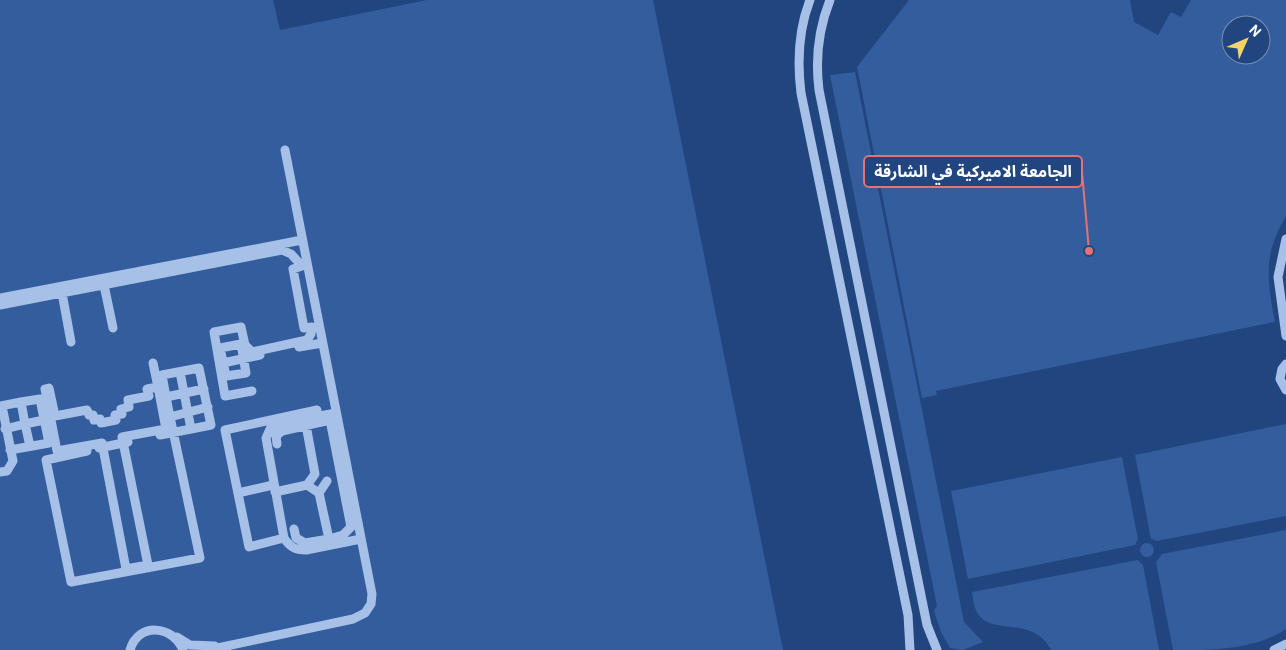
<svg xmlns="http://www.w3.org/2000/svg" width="1286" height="650" viewBox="0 0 1286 650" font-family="Roboto,'Noto Sans Arabic',sans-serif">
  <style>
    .green { fill: #345d9d; fill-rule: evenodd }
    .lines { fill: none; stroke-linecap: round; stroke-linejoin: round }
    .minor { stroke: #a6c0e7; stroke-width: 9 }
    .leader { fill: none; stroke: #e47373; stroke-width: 2 }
    .callout-dot { fill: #e47373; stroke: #21457f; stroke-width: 2 }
    .callout { fill: #21457f; stroke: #e47373; stroke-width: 2 }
    .callout-label { font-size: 16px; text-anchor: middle; font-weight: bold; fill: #fff }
  </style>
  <rect width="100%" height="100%" fill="#21457f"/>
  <path class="green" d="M0,0H273L280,30L427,0H653L783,650H0Z
    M909,0H1130L1134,22L1158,35L1171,12L1181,17L1191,0H1286V216C1263,255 1267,279 1275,322L936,391L937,395L922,398L857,67ZM1231,25H1261V55H1231Z
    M855,72L964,622L983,642L963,650L950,648L941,632L934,611L937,606L830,75Z
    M1286,424V516L1157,541L1151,539L1135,455Z
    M1122,457L1138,539L1135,545L968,579L951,491Z
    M1286,530V629C1254,650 1212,650 1173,650L1156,562L1162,554Z
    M1140 550a7 7 0 1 1 14 0a7 7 0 1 1-14 0Z
    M1138,560L1143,565L1159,650H1051C1033,615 992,636 978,614C974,608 973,599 972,592Z"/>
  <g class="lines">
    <path class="minor" d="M810,0C798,31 797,61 801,93L908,615L910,650
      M830,0C818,30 815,58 819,90L927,625L937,650
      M1286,239L1278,277L1286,336
      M104,285L113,328
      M62,293L71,342
      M0,298L302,240
      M0,305L282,250L291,254L302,266L293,269L304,328L312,327L311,334L307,340L252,352L245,345L241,327L214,332L225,396L252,391
      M241,344L246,373L226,376L220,348Z
      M299,347L322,343
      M153,363L158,387
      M223,363L260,355
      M1286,364L1282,369L1280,379L1286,390
      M158,387L166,429L122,437L148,565L126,569L102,443L57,451L45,389L49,388L55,416L87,410L89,415H93L94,420L100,419L101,423L116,420L115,415L122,414L121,409L129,407L128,400L149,396L147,389Z
      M166,397L162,375L199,368L211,425L191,429L180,372
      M0,406L21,402L25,424L5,429
      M336,413L277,424L270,429L266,438L284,538C290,547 295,550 306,550L361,539
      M170,417L166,397L204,389
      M306,425L315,474L307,485
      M160,435L191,429
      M277,444L276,436L282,431L330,420L351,527L343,535L329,539L319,493L327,481
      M30,446L25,424L44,420
      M99,448L128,442
      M10,450L49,443L40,399L21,402
      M87,451L46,460L71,582L200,558L170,417L208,407
      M0,472L7,471L13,461L2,406
      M275,492L307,485L319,493
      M238,493L273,485
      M294,529L296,538L305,543L329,539
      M284,538L249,547L225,430L317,410
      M177,637L190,645L215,646
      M130,650C138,622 173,625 183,650
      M208,650L353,619L365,613L371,604L372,594L285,150
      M1274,650L1286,644"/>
  </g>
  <path class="leader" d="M1089 251L1082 172"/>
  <circle class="callout-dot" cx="1089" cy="251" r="5"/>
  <rect class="callout" x="864" y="156" width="218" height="31" rx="5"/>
  <g class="callout-label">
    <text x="973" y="177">الجامعة الاميركية في الشارقة</text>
  </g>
  <g transform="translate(1246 40) rotate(45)"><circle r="24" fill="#21457f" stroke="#7a8fb2"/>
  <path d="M0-4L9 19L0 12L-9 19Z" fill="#f4d367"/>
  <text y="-8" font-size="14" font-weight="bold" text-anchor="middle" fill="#ffffff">N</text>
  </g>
</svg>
